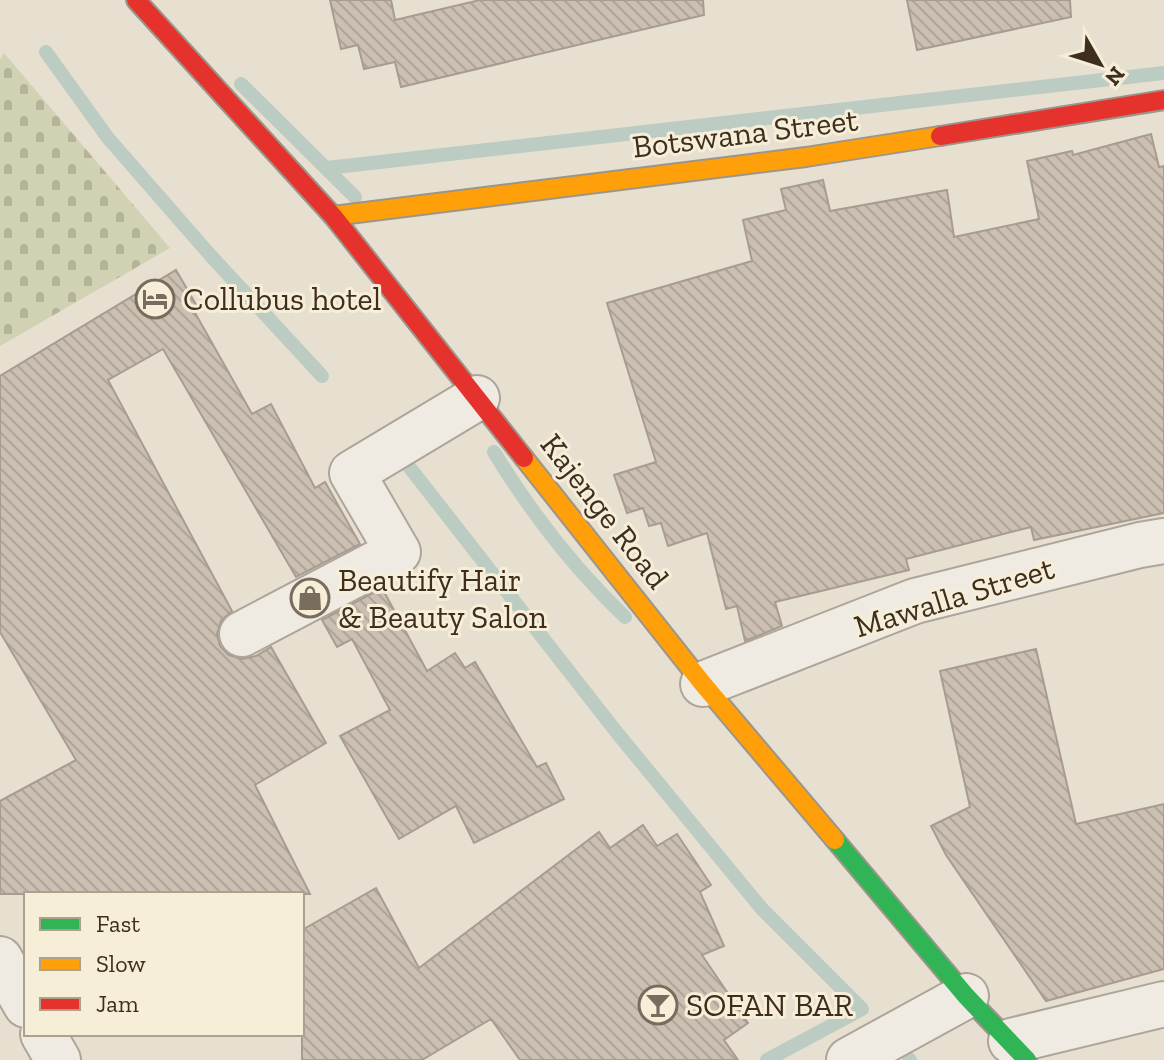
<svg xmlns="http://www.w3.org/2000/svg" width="1164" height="1060" viewBox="0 0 1164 1060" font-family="'Zilla Slab',serif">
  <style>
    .cemetery { fill: url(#cemetery-stones) }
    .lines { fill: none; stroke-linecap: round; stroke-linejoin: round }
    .stream { stroke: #bcccc2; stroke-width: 14 }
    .building { fill: url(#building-back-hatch); stroke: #a89c90; stroke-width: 2 }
    .street-casing { stroke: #ada599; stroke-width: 48 }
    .fast-casing { stroke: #9c958a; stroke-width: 22 }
    .slow-casing { stroke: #9c958a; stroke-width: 22 }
    .jam-casing { stroke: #9c958a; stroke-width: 22 }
    .street { stroke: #efebe3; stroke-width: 44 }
    .fast { stroke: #30b455; stroke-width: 18 }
    .slow { stroke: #ff9f0a; stroke-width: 18 }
    .jam { stroke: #e5322d; stroke-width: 18 }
    .labels { text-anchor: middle; stroke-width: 6; stroke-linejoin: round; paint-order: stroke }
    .street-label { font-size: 32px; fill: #3d2e20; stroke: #f7eed8 }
    .poi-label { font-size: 32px; fill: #3d2e20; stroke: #f7eed8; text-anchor: start }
  </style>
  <defs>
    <pattern id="cemetery-stones" width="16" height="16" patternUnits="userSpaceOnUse" patternTransform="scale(2)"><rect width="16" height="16" fill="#d1d1b3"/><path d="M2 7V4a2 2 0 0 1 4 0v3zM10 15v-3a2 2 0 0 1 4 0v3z" fill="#b4b49a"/></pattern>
    <pattern id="building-back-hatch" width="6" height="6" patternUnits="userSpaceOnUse" patternTransform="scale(2)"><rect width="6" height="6" fill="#cbbfb2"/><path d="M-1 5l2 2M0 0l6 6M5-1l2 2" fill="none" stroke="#afa499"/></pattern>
  </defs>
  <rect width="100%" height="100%" fill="#e7e0d1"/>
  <path class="cemetery" d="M4,53L170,248L0,346V60Z"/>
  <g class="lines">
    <path class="stream" d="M46,52L108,138L211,256L322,376
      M241,84L355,197
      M327,168L1164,73
      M396,450L618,734L762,909L862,1009L767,1060
      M494,452C530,511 575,569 625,617
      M909,1059L910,1060"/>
  </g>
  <path class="building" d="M330,0H391L395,20L480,0H703L704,15L401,87L395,62L364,69L358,45L341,49Z
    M907,0H1070L1071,17L917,50Z
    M1151,134L1159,167L1164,166V513L1034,540L1031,527L906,559L909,570L775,602L782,626L745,641L737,606L726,609L707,533L668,546L661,523L649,526L643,508L627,513L614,475L656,462L607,303L752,261L743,220L786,210L781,189L823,180L830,211L947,190L954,237L1039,219L1027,161L1072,151L1073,155Z
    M176,270L198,308L194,311L252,414L271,404L315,488L325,482L360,544L296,577L163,349L108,380L232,611L221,621L217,634L220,646L229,655L242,659L256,656L271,647L326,743L255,785L310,894H0V801L76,760L0,632V376Z
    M382,588L427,671L455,653L465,668L475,662L537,767L546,763L564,799L474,843L456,806L399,839L340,736L390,710L352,639L337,647L322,620Z
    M1036,649L1076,824L1164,804V969L1046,1001L946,855L931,826L970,807L940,671Z
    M643,825L657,846L677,834L711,885L700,892L724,946L702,955L748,1023L724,1040L738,1060H520L491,1019L422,1060H302V930L376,888L419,968L599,832L610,848Z"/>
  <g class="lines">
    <g class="street-casing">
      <path id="street" d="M242,634L398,552L352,473L477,398
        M703,684L915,601L1140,545L1164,541
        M0,959L26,1005
        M43,1034L58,1060
        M1011,1041L1164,1004
        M849,1060L966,996"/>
    </g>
    <g class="fast-casing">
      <path id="fast" d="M835,840L966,996L1027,1060"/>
    </g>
    <g class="slow-casing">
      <path id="slow" d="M333,216L806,157L940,136
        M524,458L703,684L835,840"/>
    </g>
    <g class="jam-casing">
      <path id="jam" d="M136,0L333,216L524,458
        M940,136L1164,100"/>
    </g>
    <use href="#street" class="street"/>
    <use href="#fast" class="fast"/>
    <use href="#slow" class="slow"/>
    <use href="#jam" class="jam"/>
  </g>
  <defs>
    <g id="hotel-ring" transform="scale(2)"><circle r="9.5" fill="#f7eed8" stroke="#786c5e" stroke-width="1.5"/><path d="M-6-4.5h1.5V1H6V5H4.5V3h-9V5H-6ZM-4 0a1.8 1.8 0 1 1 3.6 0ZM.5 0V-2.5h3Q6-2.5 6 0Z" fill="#786c5e"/></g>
    <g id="shop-ring" transform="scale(2)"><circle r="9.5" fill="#f7eed8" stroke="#786c5e" stroke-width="1.5"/><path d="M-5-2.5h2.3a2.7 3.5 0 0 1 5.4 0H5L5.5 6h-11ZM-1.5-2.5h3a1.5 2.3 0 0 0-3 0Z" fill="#786c5e"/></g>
    <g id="bar-ring" transform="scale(2)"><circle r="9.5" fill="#f7eed8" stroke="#786c5e" stroke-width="1.5"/><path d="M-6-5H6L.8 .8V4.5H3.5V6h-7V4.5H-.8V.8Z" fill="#786c5e"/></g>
  </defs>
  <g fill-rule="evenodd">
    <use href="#hotel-ring" x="155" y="299"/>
    <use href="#shop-ring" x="310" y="598"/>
    <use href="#bar-ring" x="658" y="1005"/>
  </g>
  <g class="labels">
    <g class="street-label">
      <text transform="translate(745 133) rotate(-7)" y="11">Botswana Street</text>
      <text transform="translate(605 511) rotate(52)" y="11">Kajenge Road</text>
      <text transform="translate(954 597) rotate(-17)" y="11">Mawalla Street</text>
    </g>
    <g class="poi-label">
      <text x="183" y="310">Collubus hotel</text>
      <text x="338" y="591">Beautify Hair<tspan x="338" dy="37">&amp; Beauty Salon</tspan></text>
      <text x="686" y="1016">SOFAN BAR</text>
    </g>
  </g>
  <rect x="24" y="892" width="280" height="144" fill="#f7eed8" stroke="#ada18e" stroke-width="2"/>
  <rect x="40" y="918" width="40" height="12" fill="#30b455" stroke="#ada18e" stroke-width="2"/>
  <text x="96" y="932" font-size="24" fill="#3d2e20">Fast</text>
  <rect x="40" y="958" width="40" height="12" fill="#ff9f0a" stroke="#ada18e" stroke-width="2"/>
  <text x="96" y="972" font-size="24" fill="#3d2e20">Slow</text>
  <rect x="40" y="998" width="40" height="12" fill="#e5322d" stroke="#ada18e" stroke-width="2"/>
  <text x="96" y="1012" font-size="24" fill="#3d2e20">Jam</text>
  <g transform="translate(1100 64) rotate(129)" stroke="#f7eed8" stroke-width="6" paint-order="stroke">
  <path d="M0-6L14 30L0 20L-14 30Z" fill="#3d2e20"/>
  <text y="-12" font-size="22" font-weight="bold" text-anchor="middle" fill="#3d2e20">N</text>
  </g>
</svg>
